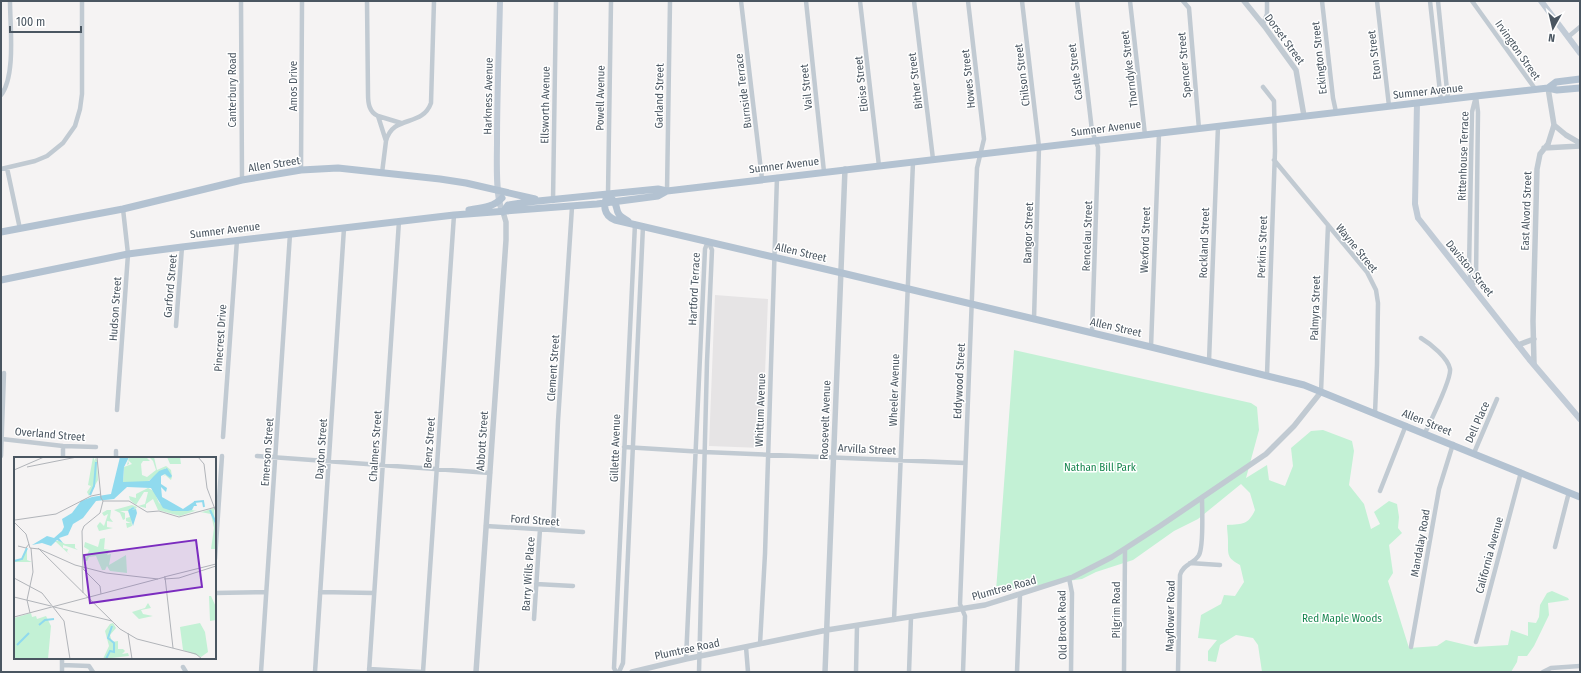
<svg xmlns="http://www.w3.org/2000/svg" width="1581" height="673" viewBox="0 0 1581 673" font-family="'Fira Sans Condensed',sans-serif">
  <style>
    .education { fill: #e6e4e5 }
    .green { fill: #c3f1d5 }
    .lines { fill: none; stroke-linecap: round; stroke-linejoin: round }
    .minor { stroke: #c1cad2; stroke-width: 4.5 }
    .tertiary { stroke: #c1cad2; stroke-width: 5.5 }
    .secondary { stroke: #c1cbd6; stroke-width: 6 }
    .primary { stroke: #b3c2d1; stroke-width: 7 }
    .labels { text-anchor: middle; stroke-width: 3; stroke-linejoin: round; paint-order: stroke }
    .street-label { font-size: 11px; fill: #4a5661; stroke: #fff }
    .park-label { font-size: 11px; fill: #17864f; stroke: #fff }
    .inset-river { fill: none; stroke: #90daee; stroke-width: 2 }
    .inset-road { fill: none; stroke: #b1b4b9; stroke-width: 1 }
    .view { fill: #7b2cbf; fill-opacity: 0.15; stroke: #7b2cbf; stroke-width: 2 }
    .inset-edge { fill: none; stroke: #4a5661; stroke-width: 2 }
  </style>
  <rect width="100%" height="100%" fill="#f5f3f3"/>
  <path class="education" d="M715,295L768,299L762,448L709,446Z"/>
  <path class="green" d="M1014,350L1251,403L1257,407L1259,430L1246,478L1267,465L1269,480L1285,486L1293,466L1291,448L1311,431L1323,430L1352,441L1354,451L1349,485L1364,504L1371,529L1380,524L1374,512L1389,501L1397,504L1399,517L1398,528L1402,533L1389,545L1393,573L1388,581L1409,648L1437,646L1446,640L1475,647L1508,645L1511,630L1528,636V622L1536,623L1539,617L1540,605L1547,593L1552,591L1568,598L1569,600L1548,603L1549,615L1534,646L1527,656H1518L1517,662L1511,672H1262L1258,645L1253,638L1236,635L1220,645L1216,662L1208,661V651L1217,640L1198,638L1201,615L1221,604L1224,595L1235,596L1244,582L1240,565C1227,558 1228,555 1228,541C1228,536 1227,530 1227,525C1243,524 1248,525 1255,510L1250,493L1241,484L1198,519L1174,531L1133,560L1096,572L1082,579L996,591Z"/>
  <g class="lines">
    <path class="minor" d="M241,1L242,180
      M367,1L368,94C368,103 369,112 378,116L386,141L382,173
      M741,1L762,179
      M806,1L824,172
      M860,1L879,166
      M914,1L933,159
      M1022,1L1039,147L1034,319
      M1077,1L1092,131L1098,147V154L1092,333
      M1130,1L1145,135
      M1183,1L1189,8L1199,129
      M1322,1L1333,98L1336,112
      M1377,1L1389,106
      M1430,1L1441,101
      M1438,1L1448,100
      M1472,1L1536,90
      M1263,24L1267,14V1
      M1568,37L1580,27
      M1263,87L1274,101L1275,151L1267,375
      M1,95C16,76 10,26 10,1
      M378,116L401,123
      M386,141C393,114 422,128 431,103L434,1
      M1274,160L1367,272L1376,290L1378,303L1377,365L1375,413
      M7,168L20,229
      M1,169L35,161L47,156L63,143L75,126L80,109L82,94V1
      M301,170L302,1
      M667,191L670,1
      M608,194L611,1
      M553,201L556,1
      M1472,286L1476,279L1478,112L1476,96
      M1472,286L1469,269L1472,112L1475,100
      M176,326L182,247
      M1421,338C1431,344 1448,358 1450,369C1452,379 1430,422 1425,433
      M1151,347L1159,133
      M1209,361L1218,126
      M1321,392L1328,225
      M117,410L128,254L123,209
      M223,437L237,240
      M2,439L63,446L96,447
      M624,447L704,452L965,463
      M1474,453L1497,399
      M1,456L4,373
      M257,456L490,473
      M63,458V446
      M116,458V451
      M1380,491L1406,425
      M486,526L583,532
      M553,530L558,421L572,207
      M1555,547L1569,492
      M215,559L222,456
      M1190,563L1220,565
      M1069,578L1072,593L1071,672
      M536,584L573,586
      M320,592L374,593
      M215,593L266,592
      M534,619L540,529
      M894,620L913,162
      M1476,642L1521,472
      M760,644L765,554L777,177
      M746,647L748,672
      M1411,647L1439,489L1453,444
      M62,658V672
      M686,659L705,249L708,241
      M62,665L89,666L93,672
      M183,667L186,672
      M369,669L422,672
      M261,672L290,234
      M315,672L344,228
      M369,672L399,221
      M423,672L454,215
      M616,672L614,668L635,224
      M619,672L623,663L643,226
      M699,672L707,362L712,250L708,241
      M856,672L857,626
      M909,672L911,617
      M963,672L965,616L960,604L977,168L984,139L968,1
      M1017,672L1020,595
      M1124,672L1125,549
      M1178,672L1180,575C1183,564 1194,564 1199,555C1204,545 1202,510 1202,498
      M1543,672L1551,668L1580,666"/>
    <path class="tertiary" d="M1244,1L1265,27L1296,70L1304,116
      M1554,125L1566,135L1580,143
      M1544,148L1580,146
      M1518,345L1534,339
      M1534,364L1533,321L1537,169L1540,154L1548,144L1554,125L1548,88
      M476,672L506,240V222L503,212
      M632,672L686,659L827,630L985,605L1073,577L1112,557L1160,526L1266,454L1294,426L1321,392
      M825,672L845,169"/>
    <path class="secondary" d="M500,1C499,48 497,95 497,142C497,158 495,200 503,212
      M1541,1L1580,53
      M1417,103L1415,204L1418,218L1529,359L1580,419"/>
    <path class="primary" d="M1548,88L1556,82L1580,79
      M608,194C603,205 603,215 615,220L842,273L1151,347L1304,385L1580,497
      M612,199C621,208 611,212 628,221
      M469,210C481,208 494,207 502,198
      M503,212L508,205L528,202L658,189L667,191L1476,96L1548,88L1557,90L1580,88
      M1,232L123,209L242,180L301,170L338,168L440,179L466,183L535,199
      M1,280L128,254L182,247L454,215L597,204L658,196L667,191"/>
  </g>
  <g class="labels">
    <g class="street-label">
      <text transform="translate(1285 39) rotate(54)" y="4">Dorset Street</text>
      <text transform="translate(1518 50) rotate(55)" y="4">Irvington Street</text>
      <text transform="translate(1374 55) rotate(-97)" y="4">Eton Street</text>
      <text transform="translate(1319 58) rotate(-96)" y="4">Eckington Street</text>
      <text transform="translate(1184 65) rotate(-95)" y="4">Spencer Street</text>
      <text transform="translate(1129 69) rotate(-97)" y="4">Thorndyke Street</text>
      <text transform="translate(1075 72) rotate(-97)" y="4">Castle Street</text>
      <text transform="translate(1022 75) rotate(-97)" y="4">Chilson Street</text>
      <text transform="translate(968 79) rotate(-96)" y="4">Howes Street</text>
      <text transform="translate(915 81) rotate(-97)" y="4">Bither Street</text>
      <text transform="translate(861 84) rotate(-96)" y="4">Eloise Street</text>
      <text transform="translate(293 86) rotate(-90)" y="4">Amos Drive</text>
      <text transform="translate(806 87) rotate(-96)" y="4">Vail Street</text>
      <text transform="translate(232 90) rotate(-90)" y="4">Canterbury Road</text>
      <text transform="translate(743 91) rotate(-97)" y="4">Burnside Terrace</text>
      <text transform="translate(1428 91) rotate(-6)" y="4">Sumner Avenue</text>
      <text transform="translate(488 96) rotate(-89)" y="4">Harkness Avenue</text>
      <text transform="translate(659 96) rotate(-89)" y="4">Garland Street</text>
      <text transform="translate(600 98) rotate(-89)" y="4">Powell Avenue</text>
      <text transform="translate(545 105) rotate(-89)" y="4">Ellsworth Avenue</text>
      <text transform="translate(1106 128) rotate(-7)" y="4">Sumner Avenue</text>
      <text transform="translate(1463 156) rotate(-88)" y="4">Rittenhouse Terrace</text>
      <text transform="translate(274 164) rotate(-9)" y="4">Allen Street</text>
      <text transform="translate(784 165) rotate(-7)" y="4">Sumner Avenue</text>
      <text transform="translate(1526 211) rotate(-88)" y="4">East Alvord Street</text>
      <text transform="translate(225 230) rotate(-7)" y="4">Sumner Avenue</text>
      <text transform="translate(1028 233) rotate(-88)" y="4">Bangor Street</text>
      <text transform="translate(1087 236) rotate(-88)" y="4">Rencelau Street</text>
      <text transform="translate(1145 240) rotate(-88)" y="4">Wexford Street</text>
      <text transform="translate(1204 243) rotate(-88)" y="4">Rockland Street</text>
      <text transform="translate(1262 247) rotate(-88)" y="4">Perkins Street</text>
      <text transform="translate(1357 248) rotate(51)" y="4">Wayne Street</text>
      <text transform="translate(801 252) rotate(13)" y="4">Allen Street</text>
      <text transform="translate(1470 268) rotate(51)" y="4">Daviston Street</text>
      <text transform="translate(170 286) rotate(-85)" y="4">Garford Street</text>
      <text transform="translate(694 289) rotate(-87)" y="4">Hartford Terrace</text>
      <text transform="translate(1315 308) rotate(-88)" y="4">Palmyra Street</text>
      <text transform="translate(115 309) rotate(-86)" y="4">Hudson Street</text>
      <text transform="translate(1116 327) rotate(13)" y="4">Allen Street</text>
      <text transform="translate(220 338) rotate(-86)" y="4">Pinecrest Drive</text>
      <text transform="translate(553 368) rotate(-86)" y="4">Clement Street</text>
      <text transform="translate(959 381) rotate(-87)" y="4">Eddywood Street</text>
      <text transform="translate(894 390) rotate(-88)" y="4">Wheeler Avenue</text>
      <text transform="translate(760 410) rotate(-88)" y="4">Whittum Avenue</text>
      <text transform="translate(825 420) rotate(-88)" y="4">Roosevelt Avenue</text>
      <text transform="translate(1427 422) rotate(22)" y="4">Allen Street</text>
      <text transform="translate(1477 422) rotate(-66)" y="4">Dell Place</text>
      <text transform="translate(50 434) rotate(5)" y="4">Overland Street</text>
      <text transform="translate(482 441) rotate(-86)" y="4">Abbott Street</text>
      <text transform="translate(429 443) rotate(-86)" y="4">Benz Street</text>
      <text transform="translate(375 446) rotate(-86)" y="4">Chalmers Street</text>
      <text transform="translate(615 448) rotate(-88)" y="4">Gillette Avenue</text>
      <text transform="translate(321 449) rotate(-86)" y="4">Dayton Street</text>
      <text transform="translate(867 449) rotate(3)" y="4">Arvilla Street</text>
      <text transform="translate(267 452) rotate(-86)" y="4">Emerson Street</text>
      <text transform="translate(535 520) rotate(4)" y="4">Ford Street</text>
      <text transform="translate(1420 543) rotate(-80)" y="4">Mandalay Road</text>
      <text transform="translate(1489 555) rotate(-75)" y="4">California Avenue</text>
      <text transform="translate(528 574) rotate(-86)" y="4">Barry Wills Place</text>
      <text transform="translate(1004 588) rotate(-15)" y="4">Plumtree Road</text>
      <text transform="translate(1116 610) rotate(-90)" y="4">Pilgrim Road</text>
      <text transform="translate(1170 616) rotate(-89)" y="4">Mayflower Road</text>
      <text transform="translate(1062 625) rotate(-91)" y="4">Old Brook Road</text>
      <text transform="translate(687 649) rotate(-12)" y="4">Plumtree Road</text>
    </g>
    <g class="park-label">
      <text x="1100" y="471">Nathan Bill Park</text>
      <text x="1342" y="622">Red Maple Woods</text>
    </g>
  </g>
  <g transform="translate(14 457)">
    <rect width="202" height="202" fill="#f5f3f3"/>
    <path d="M79,0L81,4V1L83,3L84,23L75,39L73,35L77,29L74,28ZM115,0L133,1L136,4H129L127,7L128,18L133,20L142,13L139,4L135,0H140L143,13L152,9L157,13L158,20L157,23L151,18L149,20L151,17L156,21L152,11L133,25H109L110,10L118,7L114,3L115,7L113,8ZM153,0H166L167,7H156ZM134,31L140,34L145,46L158,54L178,53L188,55L200,51L202,92H197L200,71L197,57L181,54L166,59L144,53L139,42L132,47V51L124,49L131,47L134,35H130L122,48L116,43L115,39L122,41V37ZM118,48L123,50L120,54L118,52L121,51L119,50L114,53L117,59L118,69L113,71L112,66H117L112,64V61L116,60L114,54H106L111,56V62L109,63L106,56L100,53ZM93,53H97L96,61L99,65L93,64V70L99,71L85,74L83,69L86,65L90,69L94,57L90,59L88,56ZM91,81L90,92L96,93L93,98L97,97L95,108L112,98L113,116L96,114L93,109L91,113H88L82,99L75,100L73,104H71L75,93L70,90L71,85L84,90L86,82ZM41,84H46L51,87H61V91L64,93L49,88V91L54,92L53,95L58,100ZM13,89V103L18,105H0L8,101ZM195,139H197L202,150V163L196,164ZM134,146L137,151L127,153L129,157L139,159L125,162L118,155L131,151ZM17,156L18,160L22,159L23,162L32,159L37,169L34,202H0V161ZM99,166L102,171L96,178L98,185L104,184V192H109L111,194L108,197L114,196L115,199L89,202L95,189L91,174L96,167ZM186,166L191,175L194,195L187,200L169,193L166,170Z" fill="#c3f1d5"/>
    <path d="M106,0H115L110,10L109,25L135,24L145,14L153,11L158,19L156,21L151,17L147,19V27L153,31L152,35L147,30L148,40L169,52L181,44L183,49H180L178,53L174,54H158L149,51L137,31L113,30L100,42L82,44L69,61L59,67L54,78L45,81L49,86L43,83L37,89L28,86L18,88L33,79L40,81L48,74L50,70L48,62L58,56L67,44L78,40L97,37ZM119,50L121,51L118,53L122,52L123,56L119,69L114,53Z" fill="#90daee"/>
    <path class="inset-river" d="M76,38L80,29L82,5M180,45L189,44L190,50M196,53L202,66M0,104L8,102L13,91M25,168L31,163L40,162M3,188L15,176M92,202L96,194L100,195V186L94,181L98,169"/>
    <path class="inset-road" d="M83,0L87,41L89,44H115L133,55L145,54L165,60L202,50M184,0L190,7L193,31L202,55M13,10L63,0M0,13L30,0M1,63L42,57L77,39L87,37M0,65L12,77L16,91L25,92L61,108L92,116L144,122M4,89L12,91L15,87M24,91L106,172L123,182L182,197L188,202M68,109L69,136M150,120L202,107M151,120L159,191M0,121L28,136L50,164L56,202M150,122L165,121L202,109M87,137L86,129L69,112L68,74L70,69L86,56L89,44M0,140L37,149M40,150L98,164M16,156L13,143L19,115L17,91M0,160L151,120M114,176L118,202"/>
    <path class="view" d="M182,83L188,130L76,146L70,98Z"/>
    <rect width="202" height="202" class="inset-edge"/>
  </g>
  <rect width="1581" height="673" fill="none" stroke="#4a5661" stroke-width="4"/>
  <g transform="translate(1553 28) rotate(188)" stroke="#ffffff" stroke-width="3" paint-order="stroke">
  <path d="M0-3L7 15L0 10L-7 15Z" fill="#4a5661"/>
  <text y="-6" font-size="11" font-weight="bold" text-anchor="middle" fill="#4a5661">N</text>
  </g>
  <path d="M10 26v6h71v-6" fill="none" stroke="#4a5661" stroke-width="2"/>
  <text x="16" y="26" font-size="12" fill="#4a5661" stroke="#ffffff" stroke-width="3" paint-order="stroke">100 m</text>
</svg>
